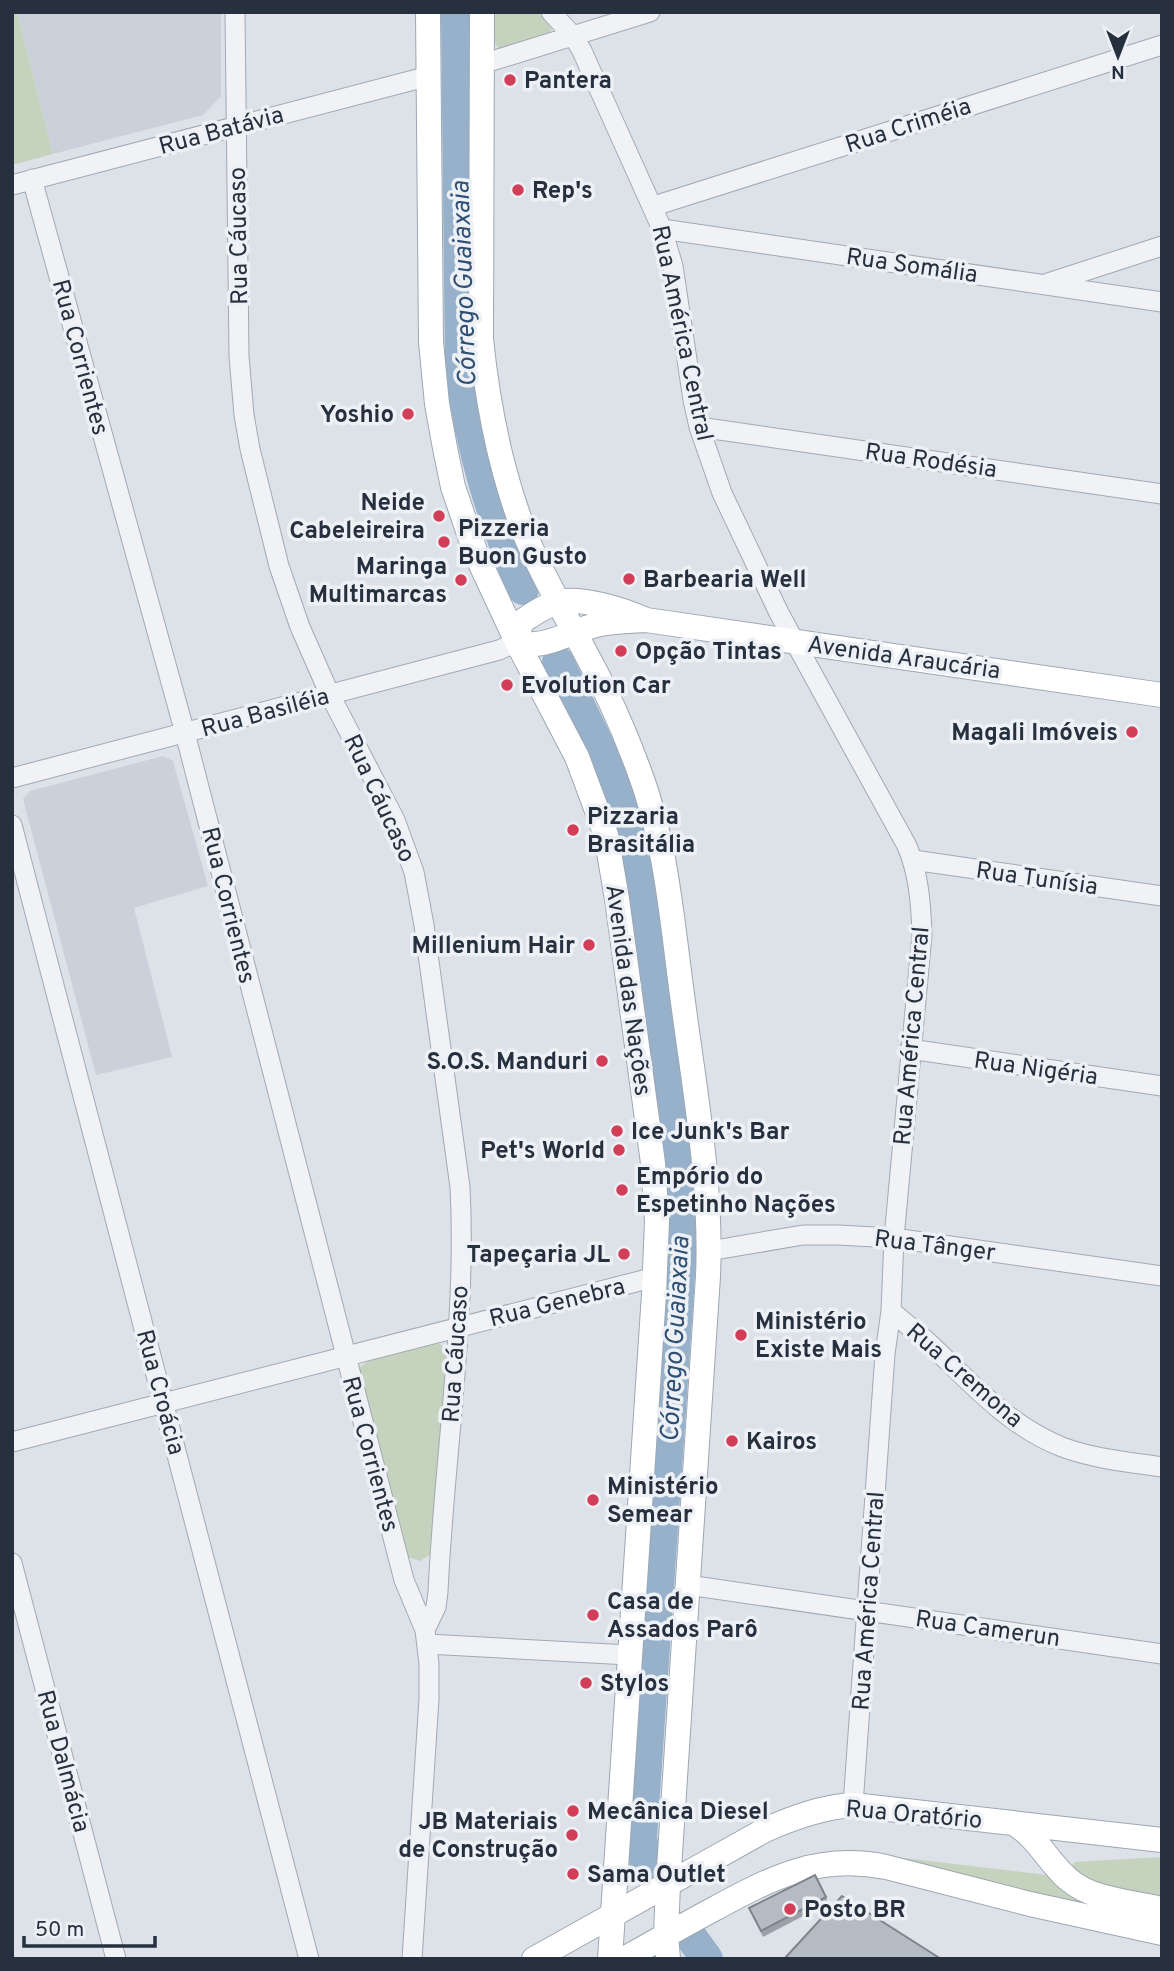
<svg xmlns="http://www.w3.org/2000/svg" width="1174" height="1971" viewBox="0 0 1174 1971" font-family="Overpass,sans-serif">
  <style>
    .built { fill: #cbd1da }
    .green { fill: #c4d2be }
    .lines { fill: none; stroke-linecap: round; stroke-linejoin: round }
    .river { stroke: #97b1ca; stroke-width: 32 }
    .minor-casing { stroke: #a2a9b2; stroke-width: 21 }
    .major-casing { stroke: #9ca7b4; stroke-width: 26 }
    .minor { stroke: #f0f2f6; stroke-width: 19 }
    .major { stroke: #fff; stroke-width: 24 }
    .wall { fill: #9ca1a9 }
    .building { fill: #b5bbc5; stroke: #7f838a; stroke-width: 2 }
    .poi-dot { fill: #d23d58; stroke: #edf1f5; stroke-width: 2.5 }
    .labels { text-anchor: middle; stroke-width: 7; stroke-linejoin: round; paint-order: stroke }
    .poi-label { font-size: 24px; font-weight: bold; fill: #26303f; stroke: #edf1f5; text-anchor: start }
    .street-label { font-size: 24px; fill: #26303f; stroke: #edf1f5 }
    .water-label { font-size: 26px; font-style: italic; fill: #2f5074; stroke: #edf1f5 }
  </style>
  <rect width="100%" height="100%" fill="#dde2e8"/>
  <path class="built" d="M17,12H221V96L203,115L53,154Z
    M163,756L173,761L208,886L134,908L172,1057L96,1075L23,799L30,791Z"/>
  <path class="green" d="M12,12H17L53,154L12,165Z
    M494,12H538L552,29L548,35L499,49L495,43Z
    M436,1342L445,1347L447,1354L431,1554L420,1561L408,1557L406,1552L360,1374V1367L369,1360Z
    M895,1857L1047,1875L1062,1891L1092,1905L1062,1903Z
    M1162,1857V1898L1091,1882L1071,1866L1075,1862Z"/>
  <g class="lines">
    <path class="river" d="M457,12L461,371C472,452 491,514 523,589
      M558,662L611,772L622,803L640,879L675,1136L679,1180L681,1246L641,1838L646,1866
      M691,1937L707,1959"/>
    <g class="minor-casing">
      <path id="minor" d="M235,12L239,356L244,415L250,449L279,566L300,627L330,695L395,820L414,872L424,925L460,1187C467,1322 444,1457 438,1592L436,1607L425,1630L429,1664V1699L412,1959
        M551,12L574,37L582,51L662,229L673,266L693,400L699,427L722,493L779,613L907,846C919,874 921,905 922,935L894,1238L891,1311L885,1354L853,1805
        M482,64L650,12
        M32,179L185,733L404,1580L425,1630
        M12,185L429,76
        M654,206L1162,45
        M662,229L1162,302
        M1048,283L1162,246
        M699,427L1162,494
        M12,778L499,650L517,642
        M12,825L309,1959
        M913,860L1162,896
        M910,1049L1162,1086
        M709,1251L803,1235H838L894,1238L1162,1276
        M891,1311C905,1323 919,1334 932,1346C972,1384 1009,1426 1062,1447C1094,1459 1129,1462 1162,1467
        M12,1442L655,1277
        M12,1563L116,1959
        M688,1585L1162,1654
        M427,1644L629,1655"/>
    </g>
    <g class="major-casing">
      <path id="major" d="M428,12L431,342L437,404L445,448L453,487L476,554L517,642L577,757L606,835L617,899L653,1163L657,1221L654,1294L610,1959
        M482,12L481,339C488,408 501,474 527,539C543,577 564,612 583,648C604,686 623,727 638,768C667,843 672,923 683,1002C695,1093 712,1184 708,1276L668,1884L666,1935L668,1959
        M646,620C624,610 577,595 555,603C543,607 531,615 521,622L517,642C544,651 570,631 596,625C612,621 629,621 646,620L1162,695
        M1015,1824C1038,1838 1048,1862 1068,1879C1091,1900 1132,1902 1162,1909
        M534,1959L765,1830C794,1817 822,1807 853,1805L1162,1840
        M624,1959C654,1942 684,1925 714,1909C771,1878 819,1853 886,1867L1030,1904L1162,1933"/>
    </g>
    <use href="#minor" class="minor"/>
    <use href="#major" class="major"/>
  </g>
  <path class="wall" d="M826,1897L828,1903L763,1937L749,1908Z"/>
  <path class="building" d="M815,1875L826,1897L761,1931L749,1908Z
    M842,1896L941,1959H784Z"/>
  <g class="poi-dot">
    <circle cx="510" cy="80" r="7"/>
    <circle cx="518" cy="190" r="7"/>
    <circle cx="408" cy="414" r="7"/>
    <circle cx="439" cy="516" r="7"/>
    <circle cx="444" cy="542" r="7"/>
    <circle cx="629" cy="579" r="7"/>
    <circle cx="461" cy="580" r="7"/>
    <circle cx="621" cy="651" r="7"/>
    <circle cx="507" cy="685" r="7"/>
    <circle cx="1132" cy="732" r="7"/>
    <circle cx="573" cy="830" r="7"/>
    <circle cx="589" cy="945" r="7"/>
    <circle cx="602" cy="1061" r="7"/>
    <circle cx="617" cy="1131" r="7"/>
    <circle cx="619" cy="1150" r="7"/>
    <circle cx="622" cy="1190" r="7"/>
    <circle cx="624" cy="1254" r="7"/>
    <circle cx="741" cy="1335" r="7"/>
    <circle cx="732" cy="1441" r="7"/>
    <circle cx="593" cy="1500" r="7"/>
    <circle cx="593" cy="1615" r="7"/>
    <circle cx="586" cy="1683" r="7"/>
    <circle cx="573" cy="1811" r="7"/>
    <circle cx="572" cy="1835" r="7"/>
    <circle cx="573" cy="1874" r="7"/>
    <circle cx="790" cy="1909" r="7"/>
  </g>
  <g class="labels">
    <g class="poi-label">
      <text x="524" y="88">Pantera</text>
      <text x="532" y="198">Rep's</text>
      <text x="394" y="422" text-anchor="end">Yoshio</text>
      <text x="425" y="510" text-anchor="end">Neide<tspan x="425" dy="28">Cabeleireira</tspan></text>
      <text x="458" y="536">Pizzeria<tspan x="458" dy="28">Buon Gusto</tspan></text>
      <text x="447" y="574" text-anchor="end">Maringa<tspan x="447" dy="28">Multimarcas</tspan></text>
      <text x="643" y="587">Barbearia Well</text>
      <text x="635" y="659">Opção Tintas</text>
      <text x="521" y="693">Evolution Car</text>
      <text x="1118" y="740" text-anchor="end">Magali Imóveis</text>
      <text x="587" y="824">Pizzaria<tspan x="587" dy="28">Brasitália</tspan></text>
      <text x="575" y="953" text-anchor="end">Millenium Hair</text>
      <text x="588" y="1069" text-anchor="end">S.O.S. Manduri</text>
      <text x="631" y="1139">Ice Junk's Bar</text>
      <text x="605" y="1158" text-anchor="end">Pet's World</text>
      <text x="636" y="1184">Empório do<tspan x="636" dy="28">Espetinho Nações</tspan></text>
      <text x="610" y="1262" text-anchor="end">Tapeçaria JL</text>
      <text x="755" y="1329">Ministério<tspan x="755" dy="28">Existe Mais</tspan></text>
      <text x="746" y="1449">Kairos</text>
      <text x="607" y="1494">Ministério<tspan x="607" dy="28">Semear</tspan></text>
      <text x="607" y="1609">Casa de<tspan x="607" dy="28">Assados Parô</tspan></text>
      <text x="600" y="1691">Stylos</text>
      <text x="587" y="1819">Mecânica Diesel</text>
      <text x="558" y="1829" text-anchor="end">JB Materiais<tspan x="558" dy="28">de Construção</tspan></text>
      <text x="587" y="1882">Sama Outlet</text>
      <text x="804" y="1917">Posto BR</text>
    </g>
    <g class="street-label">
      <text transform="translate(908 125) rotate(-18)" y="8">Rua Criméia</text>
      <text transform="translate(221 130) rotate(-15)" y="8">Rua Batávia</text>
      <text transform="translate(238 236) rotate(-91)" y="8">Rua Cáucaso</text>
      <text transform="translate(912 265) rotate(8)" y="8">Rua Somália</text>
      <text transform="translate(683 333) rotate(78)" y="8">Rua América Central</text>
      <text transform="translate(81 357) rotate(75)" y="8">Rua Corrientes</text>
      <text transform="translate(931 460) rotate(8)" y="8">Rua Rodésia</text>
      <text transform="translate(904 657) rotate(8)" y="8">Avenida Araucária</text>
      <text transform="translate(265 712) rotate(-15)" y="8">Rua Basiléia</text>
      <text transform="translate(380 798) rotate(65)" y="8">Rua Cáucaso</text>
      <text transform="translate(1037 878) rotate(8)" y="8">Rua Tunísia</text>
      <text transform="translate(229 905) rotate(76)" y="8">Rua Corrientes</text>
      <text transform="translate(629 990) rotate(82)" y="8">Avenida das Nações</text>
      <text transform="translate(911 1036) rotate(-85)" y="8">Rua América Central</text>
      <text transform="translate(1036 1068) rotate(8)" y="8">Rua Nigéria</text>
      <text transform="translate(935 1245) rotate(7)" y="8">Rua Tânger</text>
      <text transform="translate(557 1302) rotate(-14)" y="8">Rua Genebra</text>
      <text transform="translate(455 1354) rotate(-86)" y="8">Rua Cáucaso</text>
      <text transform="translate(965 1375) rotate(41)" y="8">Rua Cremona</text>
      <text transform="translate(161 1392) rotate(75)" y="8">Rua Croácia</text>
      <text transform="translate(371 1454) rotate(75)" y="8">Rua Corrientes</text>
      <text transform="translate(868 1601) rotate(-86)" y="8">Rua América Central</text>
      <text transform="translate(988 1628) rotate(8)" y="8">Rua Camerun</text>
      <text transform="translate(64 1761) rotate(75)" y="8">Rua Dalmácia</text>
      <text transform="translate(914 1814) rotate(5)" y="8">Rua Oratório</text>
    </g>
    <g class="water-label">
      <text transform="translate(463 284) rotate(-92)" y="9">Córrego Guaiaxaia</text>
      <text transform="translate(674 1339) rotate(-87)" y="9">Córrego Guaiaxaia</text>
    </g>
  </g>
  <rect width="1174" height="1971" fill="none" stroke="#26303f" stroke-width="28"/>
  <g transform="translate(1118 56) rotate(180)" stroke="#edf1f5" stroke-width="5" paint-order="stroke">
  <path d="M0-5L12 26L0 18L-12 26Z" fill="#26303f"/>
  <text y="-10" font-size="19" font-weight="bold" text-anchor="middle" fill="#26303f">N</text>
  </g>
  <path d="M24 1936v10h131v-10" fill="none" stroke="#26303f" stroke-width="3.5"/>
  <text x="35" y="1936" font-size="21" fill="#26303f" stroke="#edf1f5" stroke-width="5" paint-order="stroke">50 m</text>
</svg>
